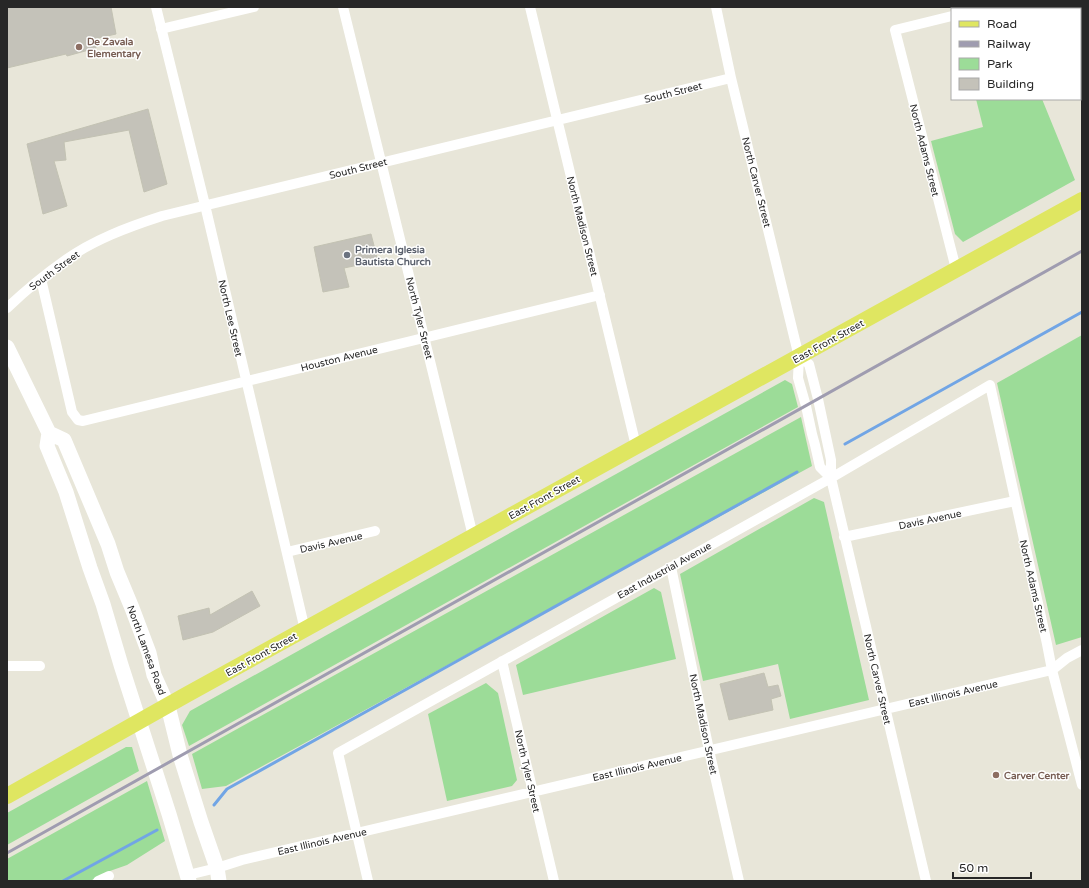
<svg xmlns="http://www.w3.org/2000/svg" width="1089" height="888" viewBox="0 0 1089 888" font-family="'Varela Round',sans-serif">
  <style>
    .green { fill: #9cdc98 }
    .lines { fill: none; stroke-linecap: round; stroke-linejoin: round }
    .stream { stroke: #71a5e5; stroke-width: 3 }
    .building { fill: #c4c2b9; stroke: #c3c2b3 }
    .minor { stroke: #fff; stroke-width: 10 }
    .secondary { stroke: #fff; stroke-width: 15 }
    .primary { stroke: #dfe661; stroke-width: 16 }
    .rail { stroke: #9f9cb0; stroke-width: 3 }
    .education-dot { fill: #8d6e63; stroke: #fff; stroke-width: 1.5 }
    .worship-dot { fill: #6b7280; stroke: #fff; stroke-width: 1.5 }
    .labels { text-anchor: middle; stroke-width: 3; stroke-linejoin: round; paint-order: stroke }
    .education-label { font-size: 10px; font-weight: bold; fill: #785e54; stroke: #fff; text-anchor: start }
    .street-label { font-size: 10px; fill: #272727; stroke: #fff }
    .worship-label { font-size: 10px; font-weight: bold; fill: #5b616d; stroke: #fff; text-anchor: start }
  </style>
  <rect width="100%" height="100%" fill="#e8e6d9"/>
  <path class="green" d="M1027,7H1082V73L1080,74V9H1019Z
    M976,99H1042L1075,180L963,242L955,234L931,141L983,127Z
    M1082,335V637L1056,645L997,383Z
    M785,380L792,384L798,407L189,746L182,725L190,711Z
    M801,417L812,466L226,786L202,789L192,754Z
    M814,498L824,502L869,700L790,719L778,664L703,681L680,574Z
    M654,588L661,592L676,659L523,695L516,665Z
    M486,683L498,693L517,780L512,786L447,801L428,714Z
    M126,747H132L139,771L7,845V813Z
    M147,781L165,841L127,865L107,872L90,881H7V859Z"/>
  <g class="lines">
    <path class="stream" d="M845,444L1082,312
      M214,805L227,789L797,472
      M63,881L157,830"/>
  </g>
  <path class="building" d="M7,7H111L116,34L94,39L96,48L67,56L66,54L7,68Z
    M148,109L167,184L144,192L129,130L64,142L66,160L54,161L67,206L43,214L27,144Z
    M371,234L378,261L344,268L349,287L323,292L314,247Z
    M252,591L260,606L213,632L183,640L178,616L209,608L210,615Z
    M764,673L768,687L778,685L781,696L771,699L773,710L729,720L720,684Z"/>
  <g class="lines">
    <path class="minor" d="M156,7L205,205L305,630
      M343,7L473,536
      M530,7L636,446
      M716,7L731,78L799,357L798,378L806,406L812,434L815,445L820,467L831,478
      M982,9L990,7
      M952,16L895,30L956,269
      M161,29L254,7
      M41,279L72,412L78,420L83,421L600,295
      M7,308C25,291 44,275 64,261C93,240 128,227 162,216L731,78
      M799,357L809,364L818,399L831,460V478L926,881
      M844,537L1015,501
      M287,552L375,531
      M671,567L709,750L739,881
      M502,661L554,881
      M7,666H40
      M188,875L217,868L242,860L1052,670L1067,658L1082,650
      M98,881L109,876
      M368,881L338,753L831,478L990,385L1047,644L1052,670L1082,785"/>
    <path class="secondary" d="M7,347L49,433L47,446L66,492L90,568L103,604L121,665L169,814L189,881
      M49,433L64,440L108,544L117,572L132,608L149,653L154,675L168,706L180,755L201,822L217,868L219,881"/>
    <path class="primary" d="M7,796L186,695L1082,200"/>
    <path class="rail" d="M7,853L1082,251"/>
  </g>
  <g class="education-dot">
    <circle cx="79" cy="47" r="4"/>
    <circle cx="996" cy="775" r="4"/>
  </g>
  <circle class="worship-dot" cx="347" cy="255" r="4"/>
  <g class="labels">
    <g class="education-label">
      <text x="87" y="45">De Zavala<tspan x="87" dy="12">Elementary</tspan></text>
      <text x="1004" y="779">Carver Center</text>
    </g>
    <g class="street-label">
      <text transform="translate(673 92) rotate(-14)" y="4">South Street</text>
      <text transform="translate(925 150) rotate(76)" y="4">North Adams Street</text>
      <text transform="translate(358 168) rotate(-14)" y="4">South Street</text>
      <text transform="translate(757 182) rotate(76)" y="4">North Carver Street</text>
      <text transform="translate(583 226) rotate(76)" y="4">North Madison Street</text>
      <text transform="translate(54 270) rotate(-36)" y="4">South Street</text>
      <text transform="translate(231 318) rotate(77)" y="4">North Lee Street</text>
      <text transform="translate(420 318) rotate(76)" y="4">North Tyler Street</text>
      <text transform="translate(828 341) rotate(-29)" y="4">East Front Street</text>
      <text transform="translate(339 358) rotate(-14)" y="4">Houston Avenue</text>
      <text transform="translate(544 497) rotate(-29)" y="4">East Front Street</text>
      <text transform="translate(930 519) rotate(-12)" y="4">Davis Avenue</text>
      <text transform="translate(331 542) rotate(-13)" y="4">Davis Avenue</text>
      <text transform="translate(664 570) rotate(-29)" y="4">East Industrial Avenue</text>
      <text transform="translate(1034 586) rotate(77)" y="4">North Adams Street</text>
      <text transform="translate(147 650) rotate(70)" y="4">North Lamesa Road</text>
      <text transform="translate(261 654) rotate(-29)" y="4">East Front Street</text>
      <text transform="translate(878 679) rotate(77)" y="4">North Carver Street</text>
      <text transform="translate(953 693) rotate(-13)" y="4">East Illinois Avenue</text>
      <text transform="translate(704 724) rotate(78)" y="4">North Madison Street</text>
      <text transform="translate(637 767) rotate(-13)" y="4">East Illinois Avenue</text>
      <text transform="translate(528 771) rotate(77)" y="4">North Tyler Street</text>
      <text transform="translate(322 841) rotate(-13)" y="4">East Illinois Avenue</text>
    </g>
    <g class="worship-label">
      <text x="355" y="253">Primera Iglesia<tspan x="355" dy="12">Bautista Church</tspan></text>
    </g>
  </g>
  <rect width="1089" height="888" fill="none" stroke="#272727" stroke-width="16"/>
  <rect x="951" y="8" width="130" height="92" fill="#ffffff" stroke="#a9a9a9"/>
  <rect x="959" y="21" width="20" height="6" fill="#dfe661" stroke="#a9a9a9"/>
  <text x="987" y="28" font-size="12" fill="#272727">Road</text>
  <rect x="959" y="41" width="20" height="6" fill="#9f9cb0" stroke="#a9a9a9"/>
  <text x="987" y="48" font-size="12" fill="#272727">Railway</text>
  <rect x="959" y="58" width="20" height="12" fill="#9cdc98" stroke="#a9a9a9"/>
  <text x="987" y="68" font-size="12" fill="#272727">Park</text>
  <rect x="959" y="78" width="20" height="12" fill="#c4c2b9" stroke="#a9a9a9"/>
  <text x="987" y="88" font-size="12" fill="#272727">Building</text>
  <path d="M953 872v6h78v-6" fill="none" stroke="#272727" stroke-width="2"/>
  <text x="959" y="872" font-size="12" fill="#272727" stroke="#ffffff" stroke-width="3" paint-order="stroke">50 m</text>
</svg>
